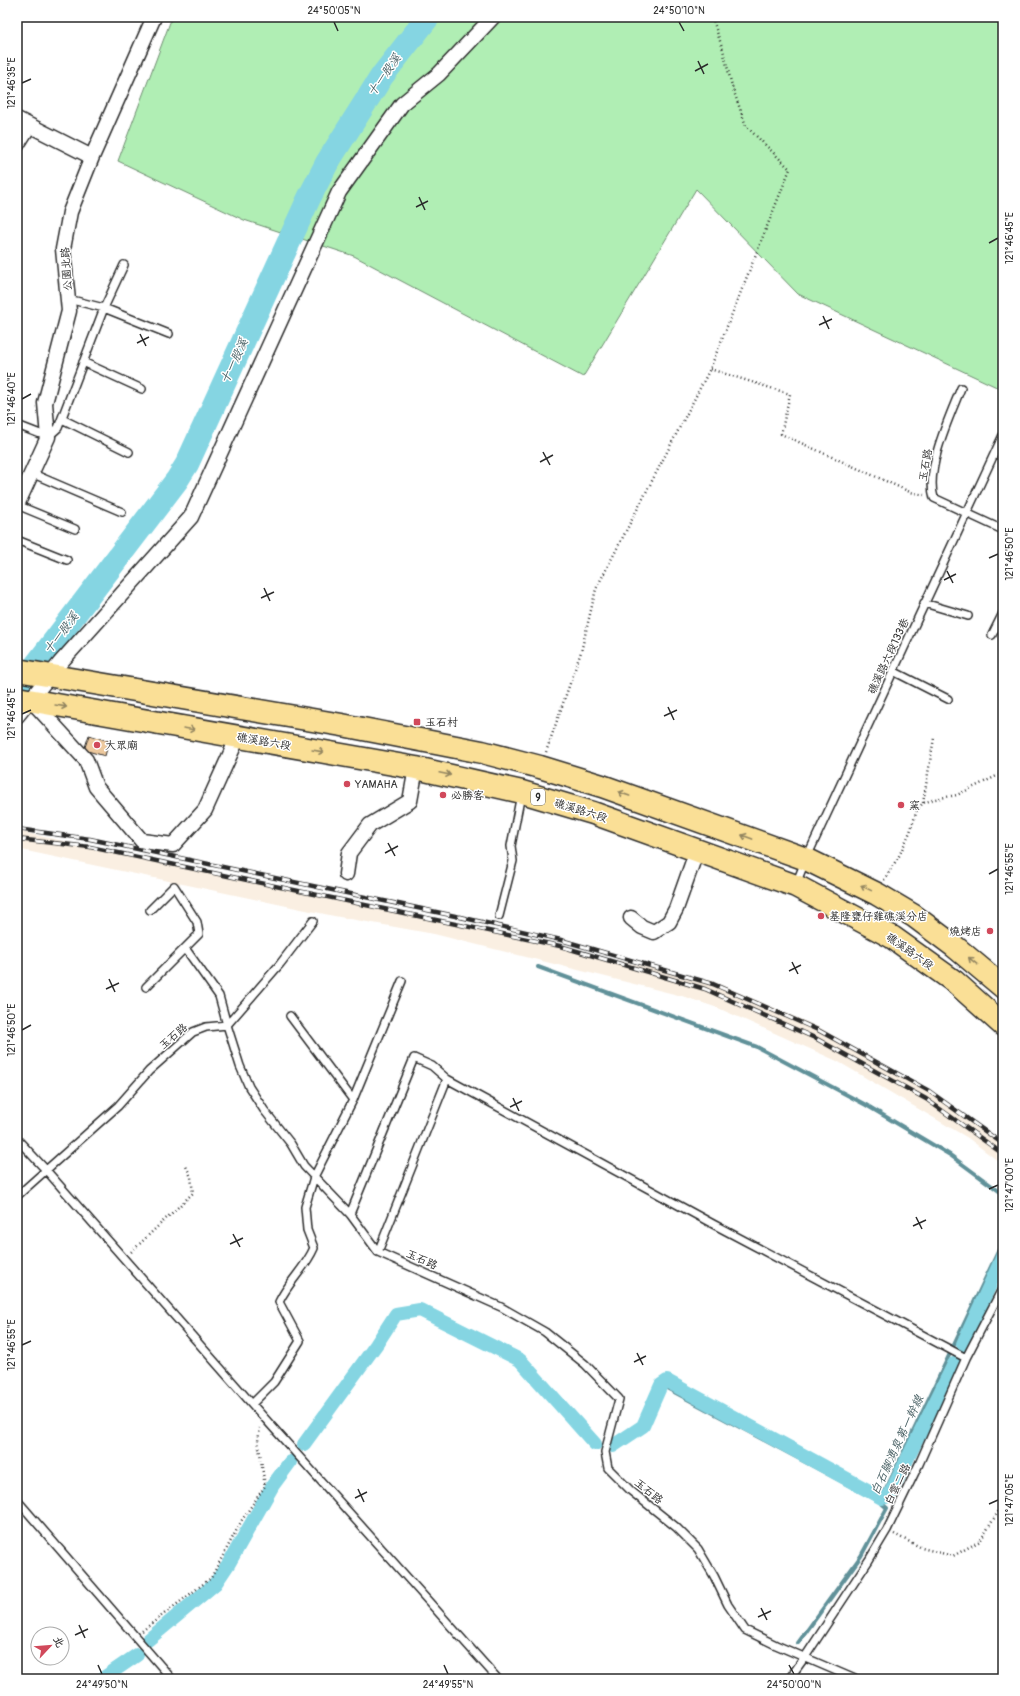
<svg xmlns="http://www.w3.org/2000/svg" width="1020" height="1696" viewBox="0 0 1020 1696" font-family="Pangolin,'LXGW WenKai TC',sans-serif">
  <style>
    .built { fill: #faefe2 }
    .green { fill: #b0eeb4; stroke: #6e8c70 }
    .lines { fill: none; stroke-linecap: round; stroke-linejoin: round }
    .stream { stroke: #619199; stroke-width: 4 }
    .canal { stroke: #85d5e2; stroke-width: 14 }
    .river { stroke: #85d5e2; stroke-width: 24 }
    .building { fill: #edc99e; stroke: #2b2b2b }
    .lane-casing { stroke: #2b2b2b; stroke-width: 10 }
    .street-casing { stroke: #2b2b2b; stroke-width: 17 }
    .primary-casing { stroke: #2b2b2b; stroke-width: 25 }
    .path { stroke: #2b2b2b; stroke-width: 2.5; stroke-dasharray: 1 3; stroke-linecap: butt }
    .lane { stroke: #fff; stroke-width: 7 }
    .street { stroke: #fff; stroke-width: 14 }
    .primary { stroke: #fadf96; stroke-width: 22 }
    .rail-casing { stroke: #2b2b2b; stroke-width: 4.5 }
    .rail { stroke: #fff; stroke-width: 3; stroke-dasharray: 9; stroke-linecap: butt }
    .oneway { stroke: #928560 }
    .ticks { fill: none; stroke: #2b2b2b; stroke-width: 1.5 }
    .poi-dot { fill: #d1495b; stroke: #fff; stroke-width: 1.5 }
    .labels { text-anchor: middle; stroke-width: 3; stroke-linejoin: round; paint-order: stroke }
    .shield { fill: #fff; stroke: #6b6b6b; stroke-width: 1 }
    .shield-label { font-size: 10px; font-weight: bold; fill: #2b2b2b }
    .street-label { font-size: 11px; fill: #2b2b2b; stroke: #fff }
    .poi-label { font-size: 11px; fill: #2b2b2b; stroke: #fff; text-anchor: start }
    .water-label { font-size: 12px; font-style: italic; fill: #465e62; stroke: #fff }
    .neatline { fill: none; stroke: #2b2b2b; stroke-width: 1.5 }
    .ticks-label { font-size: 10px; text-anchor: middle; fill: #2b2b2b }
  </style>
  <rect width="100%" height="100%" fill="#fff"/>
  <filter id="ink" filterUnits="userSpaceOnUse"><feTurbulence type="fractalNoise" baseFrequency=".025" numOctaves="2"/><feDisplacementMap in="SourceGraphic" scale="8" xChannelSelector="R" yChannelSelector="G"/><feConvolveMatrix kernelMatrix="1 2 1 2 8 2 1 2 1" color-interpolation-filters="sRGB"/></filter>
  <g filter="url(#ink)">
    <path class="built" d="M17,831L712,981L818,1027L939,1096L1003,1142V1165L968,1138L837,1061L718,1008L682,996L434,934L334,916L17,849Z"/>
    <path class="green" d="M172,17H1003V390L798,294L696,189L583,377L354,256L244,220L118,161Z"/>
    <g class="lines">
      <path class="stream" d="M538,967L757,1047L866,1105L950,1155L1003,1194
        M661,1385L880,1502
        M798,1643L861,1556L887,1508L880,1502L1003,1241"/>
      <path class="canal" d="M963,1344L1003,1256
        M304,1444L376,1345L396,1314L420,1310L520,1360L595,1444
        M613,1446L643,1426L661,1385L667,1381L882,1498L889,1496L954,1364
        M148,1640L215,1584L229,1563L273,1485L290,1462
        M102,1679L137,1655"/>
      <path class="river" d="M17,690L177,480L187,464L309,198L327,163L382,76L428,17"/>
    </g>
    <path class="building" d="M89,735L109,741L105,756L84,750Z"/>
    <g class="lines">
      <g class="lane-casing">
        <path id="lane" d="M68,299L104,308L169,334
          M83,362L142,389
          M961,388C950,416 925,468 934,498L1003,530
          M62,419L129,452
          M17,425L48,437L58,428L104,308L124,265
          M31,473L122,512
          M17,505L75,529
          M17,540L67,560
          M924,603L968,616
          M992,635L1003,613
          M893,671L948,699
          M796,884L806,859L1003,435
          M150,910L174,886L197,922L199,934L185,948L219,996L227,1025
          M499,916L513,861L511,846L521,794
          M146,987L185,948
          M290,1016L353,1100
          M227,1025L280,964L313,921
          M17,1139L46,1170L252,1404L498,1679
          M17,1196L118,1106L149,1071L193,1032L206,1027L227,1025L240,1066L249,1087L264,1110L291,1144L304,1166L350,1214L378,1252L501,1307L545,1332L585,1364L619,1399L605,1452L608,1468L631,1491L676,1527L698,1549L714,1576L728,1605L745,1630L776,1645L855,1679
          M350,1214L414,1058L432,1066L447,1079
          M378,1252L447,1079L713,1224L966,1358
          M252,1404L274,1382L300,1341L279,1302C288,1282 305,1269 314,1248L307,1230L305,1207L314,1177L353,1100L402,981
          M17,1500L172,1679
          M789,1679L805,1657L869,1560L887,1530L919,1464L966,1358L1003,1287"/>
      </g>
      <g class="street-casing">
        <path id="street" d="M17,119L92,157
          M17,145L29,126
          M17,505L48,437L45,403L69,311L63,249L70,212L92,157L154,17
          M31,700L86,760L96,787L142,841L173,845L205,810L238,737
          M17,716L60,663L191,517L339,192L402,104L439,74L493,17
          M346,874L349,853L370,825L410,801L416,768
          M631,918L642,927L654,932L669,922L676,909L697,850"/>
      </g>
      <g class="primary-casing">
        <path id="primary" d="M17,670L342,725L415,739L482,752L540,767L602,786L806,859L877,894L914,916L954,946L1003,987
          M17,698L416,768L522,792L593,813L796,886L892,937L955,982L1003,1025"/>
      </g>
      <path class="path" d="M17,163L21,157
        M710,369L790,394L781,434L910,492L924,495
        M546,752L581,652L596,589L710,369L790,169L746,126L732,86L723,50L712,17
        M923,803L934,738
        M884,880L899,856L910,832L917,810L923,803L935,799L957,795L1003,773
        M131,1252L193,1193L191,1177L185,1164
        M894,1534L922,1548L953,1556L980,1541L1003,1504
        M142,1631L211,1578L242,1520L265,1486L258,1441L260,1428"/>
      <use href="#lane" class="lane"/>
      <use href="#street" class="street"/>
      <use href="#primary" class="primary"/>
      <g class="rail-casing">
        <path id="rail" d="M17,829L90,839L460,917L561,940L713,984L818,1030L929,1091L1003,1144
          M17,839L90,847L560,946L705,989L815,1038L926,1099L1003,1154"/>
      </g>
      <use href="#rail" class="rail"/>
    </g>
    <defs><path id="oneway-shaft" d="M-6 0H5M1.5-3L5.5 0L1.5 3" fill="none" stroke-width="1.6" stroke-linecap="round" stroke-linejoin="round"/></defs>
    <g class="oneway">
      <use href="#oneway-shaft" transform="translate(61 706) rotate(10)"/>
      <use href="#oneway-shaft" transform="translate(189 729) rotate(9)"/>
      <use href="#oneway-shaft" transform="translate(318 751) rotate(10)"/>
      <use href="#oneway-shaft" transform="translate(445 774) rotate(12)"/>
      <use href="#oneway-shaft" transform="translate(624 794) rotate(-161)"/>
      <use href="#oneway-shaft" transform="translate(747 837) rotate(-160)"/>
      <use href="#oneway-shaft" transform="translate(866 888) rotate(-154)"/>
      <use href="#oneway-shaft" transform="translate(973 961) rotate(-141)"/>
    </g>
  </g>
  <path class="ticks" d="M334,22L338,31M679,22L684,31M698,61L704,74M695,71L708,64M22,83L31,79M419,197L425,210M416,207L428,201M989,243L998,238M823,316L829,329M819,325L832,319M140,334L146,346M137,343L149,337M22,399L31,394M543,452L550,465M540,462L553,455M989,558L998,554M947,571L953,583M944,580L956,574M264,588L270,601M261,598L274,592M668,707L674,720M22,714L31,710M664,716L677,710M388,843L395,856M385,853L398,846M989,874L998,869M792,962L798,974M789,971L801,965M109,979L115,992M106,989L119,983M22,1030L31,1025M513,1098L519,1111M510,1107L522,1101M989,1189L998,1185M916,1217L922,1229M913,1226L926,1220M233,1234L240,1247M230,1244L243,1238M22,1345L31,1341M637,1353L643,1365M634,1362L646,1356M358,1489L364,1502M355,1498L367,1492M989,1504L998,1500M761,1608L767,1620M758,1617L771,1611M79,1625L85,1638M75,1635L88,1629M98,1665L102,1674M444,1665L448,1674M789,1665L794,1674"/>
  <g class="poi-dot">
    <rect x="413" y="718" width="8" height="8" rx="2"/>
    <circle cx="97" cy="745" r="4"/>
    <circle cx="347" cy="784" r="4"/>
    <circle cx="443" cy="795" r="4"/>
    <circle cx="901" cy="805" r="4"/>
    <circle cx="821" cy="916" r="4"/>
    <circle cx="990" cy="931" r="4"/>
  </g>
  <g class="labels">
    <rect class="shield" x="531" y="789" width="14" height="16" rx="3"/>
    <g class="shield-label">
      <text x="538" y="801">9</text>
    </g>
    <g class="street-label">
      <text transform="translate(66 269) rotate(-94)" y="4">公園北路</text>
      <text transform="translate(925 465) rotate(-80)" y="4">玉石路</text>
      <text transform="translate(888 656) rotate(-65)" y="4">礁溪路六段133巷</text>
      <text transform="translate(264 741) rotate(10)" y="4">礁溪路六段</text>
      <text transform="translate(581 810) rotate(17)" y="4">礁溪路六段</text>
      <text transform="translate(910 951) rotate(35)" y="4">礁溪路六段</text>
      <text transform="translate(173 1036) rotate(-40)" y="4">玉石路</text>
      <text transform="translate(422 1259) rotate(24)" y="4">玉石路</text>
      <text transform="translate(897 1484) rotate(-64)" y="4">白雲二路</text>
      <text transform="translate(649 1491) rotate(39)" y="4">玉石路</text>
    </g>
    <g class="poi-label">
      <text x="425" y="726">玉石村</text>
      <text x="105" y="749">大眾廟</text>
      <text x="355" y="788">YAMAHA</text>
      <text x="451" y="799">必勝客</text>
      <text x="909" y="809">窯</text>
      <text x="829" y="920">基隆甕仔雞礁溪分店</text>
      <text x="982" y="935" text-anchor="end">燒烤店</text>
    </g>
    <g class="water-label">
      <text transform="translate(384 75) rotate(-55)" y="4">十一股溪</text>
      <text transform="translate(234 361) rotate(-65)" y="4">十一股溪</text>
      <text transform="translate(61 633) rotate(-53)" y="4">十一股溪</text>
      <text transform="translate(897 1445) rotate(-65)" y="4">白石腳湧泉第一幹線</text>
    </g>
  </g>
  <rect width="1020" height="1696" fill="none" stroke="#fff" stroke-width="44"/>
  <g transform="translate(50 1646) rotate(64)"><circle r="19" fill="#ffffff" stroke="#aaaaaa"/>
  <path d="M0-3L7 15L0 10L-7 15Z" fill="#d1495b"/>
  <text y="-6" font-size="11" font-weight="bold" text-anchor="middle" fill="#2b2b2b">北</text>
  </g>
  <rect x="22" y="22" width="976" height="1652" class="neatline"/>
  <g class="ticks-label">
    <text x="334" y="14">24°50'05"N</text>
    <text x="679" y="14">24°50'10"N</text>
    <text transform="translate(11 83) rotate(-90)" y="4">121°46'35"E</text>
    <text transform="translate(1009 238) rotate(-90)" y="4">121°46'45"E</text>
    <text transform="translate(11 399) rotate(-90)" y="4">121°46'40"E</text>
    <text transform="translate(1009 554) rotate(-90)" y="4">121°46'50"E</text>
    <text transform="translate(11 714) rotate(-90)" y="4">121°46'45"E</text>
    <text transform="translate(1009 869) rotate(-90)" y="4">121°46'55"E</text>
    <text transform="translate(11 1030) rotate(-90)" y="4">121°46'50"E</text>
    <text transform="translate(1009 1185) rotate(-90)" y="4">121°47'00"E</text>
    <text transform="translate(11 1345) rotate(-90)" y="4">121°46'55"E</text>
    <text transform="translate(1009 1500) rotate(-90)" y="4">121°47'05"E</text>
    <text x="102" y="1688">24°49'50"N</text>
    <text x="448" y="1688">24°49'55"N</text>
    <text x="794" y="1688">24°50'00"N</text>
  </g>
</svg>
